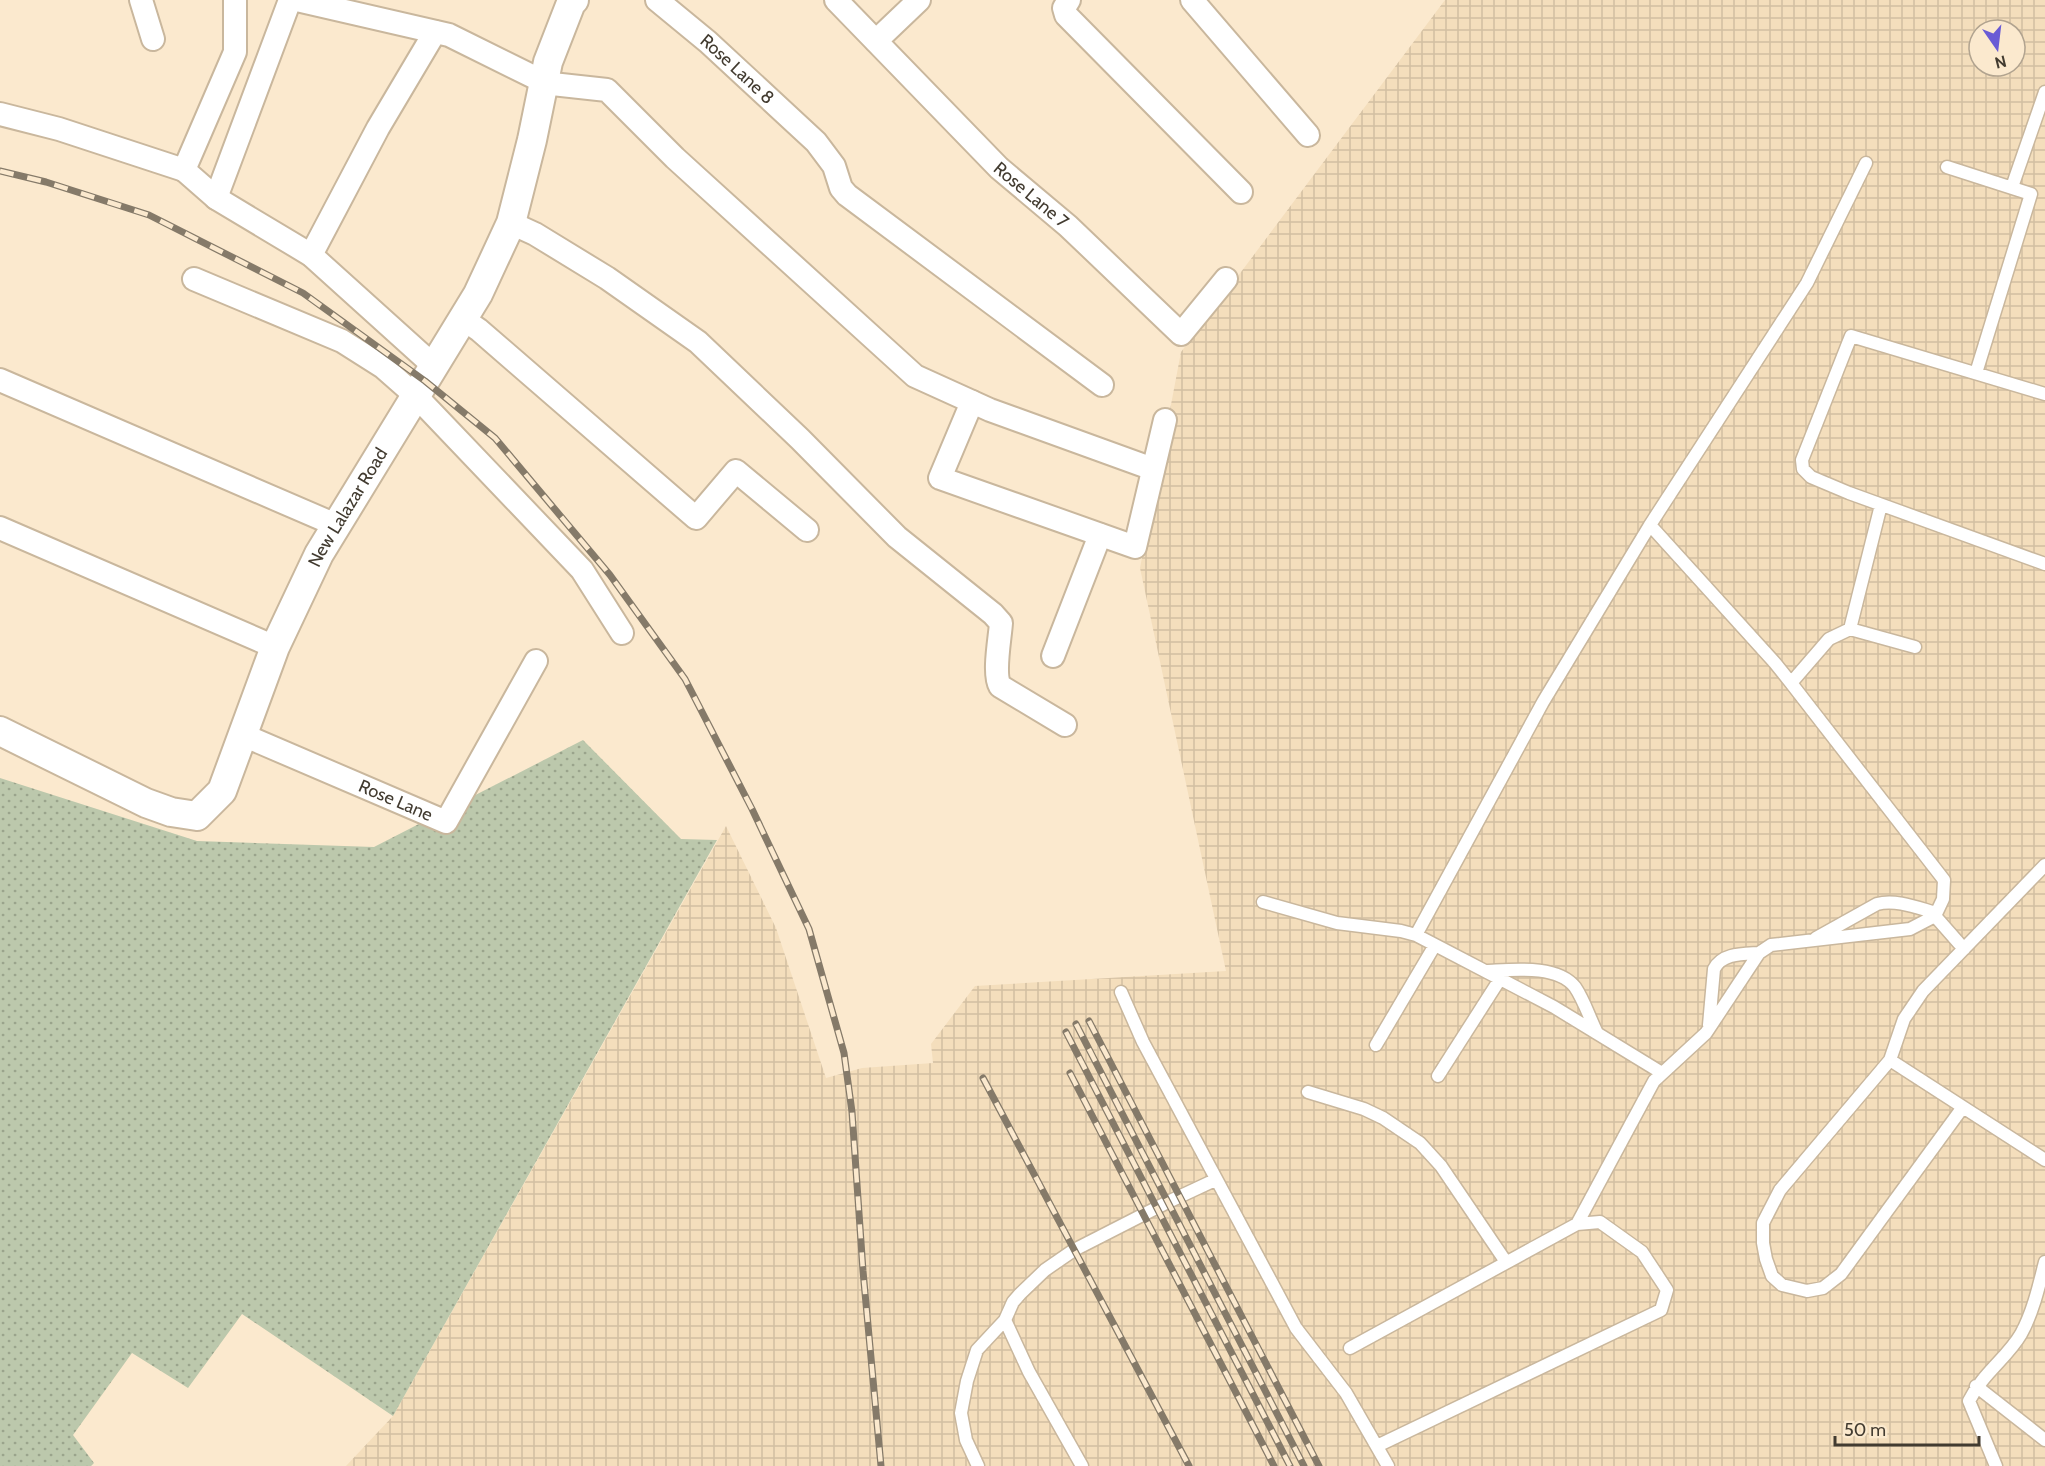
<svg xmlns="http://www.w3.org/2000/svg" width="2045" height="1466" viewBox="0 0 2045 1466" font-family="Cabin,sans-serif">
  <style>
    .industrial { fill: url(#industrial-grid); fill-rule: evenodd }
    .grass { fill: url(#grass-dots) }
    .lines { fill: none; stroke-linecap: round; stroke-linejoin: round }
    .service-casing { stroke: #c9b79d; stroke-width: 15 }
    .minor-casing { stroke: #c9b79d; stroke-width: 26 }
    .tertiary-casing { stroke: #c9b79d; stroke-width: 32 }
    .service { stroke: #fff; stroke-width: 12 }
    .minor { stroke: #fff; stroke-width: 22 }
    .tertiary { stroke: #fff; stroke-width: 28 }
    .rail-casing { stroke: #857a69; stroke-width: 7 }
    .rail { stroke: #fbe9ce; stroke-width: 4.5; stroke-dasharray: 14; stroke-linecap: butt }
    .labels { text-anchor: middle; stroke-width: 6; stroke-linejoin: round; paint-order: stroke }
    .street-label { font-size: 18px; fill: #423b30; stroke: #fbe9ce }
  </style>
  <defs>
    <pattern id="industrial-grid" width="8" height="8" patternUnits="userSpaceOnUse" patternTransform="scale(1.5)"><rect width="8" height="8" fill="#f4debc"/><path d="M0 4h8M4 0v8" fill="none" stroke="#d2bfa2"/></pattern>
    <pattern id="grass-dots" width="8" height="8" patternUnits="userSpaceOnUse" patternTransform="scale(1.5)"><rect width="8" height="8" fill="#bcc8ac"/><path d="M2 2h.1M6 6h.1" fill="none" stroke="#9aa48c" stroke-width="1.8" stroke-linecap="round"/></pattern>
  </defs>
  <rect width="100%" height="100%" fill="#fbe9ce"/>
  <path class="industrial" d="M1445,0H2045V1466H346L393,1416L726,826L776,928L826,1078L862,1068L933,1063L931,1044L975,986L1226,971L1140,568L1181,352ZM1979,30H2015V66H1979Z"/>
  <path class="grass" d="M583,740L681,839L717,840L393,1416L242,1314L188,1388L132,1353L73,1435L94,1463L91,1466H0V778L197,841L374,847Z"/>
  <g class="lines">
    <g class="service-casing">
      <path id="service" d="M1947,167L2031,194L1976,373
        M2012,187L2045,92
        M2045,394L1851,336L1802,460L1803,469L1811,477L1849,493L2045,564
        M1850,629L1881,505
        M1791,683L1829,639L1850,629L1915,647
        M1263,902L1337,923L1401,931L1416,935L1554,1007L1662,1073
        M1935,916L1964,949
        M1416,935L1543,702L1650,525L1807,283L1866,163
        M1816,938L1877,904C1896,899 1918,908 1936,913
        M1486,971C1511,970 1557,964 1575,987C1584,1000 1590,1019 1597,1033
        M1121,992L1143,1042L1296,1328L1346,1393L1388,1466
        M1709,1025L1714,969C1722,953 1743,954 1759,953
        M1376,1045L1435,945
        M1890,1060L2045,1160
        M1438,1076L1500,979
        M1308,1092L1364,1109L1383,1118L1420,1143L1441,1166L1506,1262
        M1963,1107L1841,1274L1823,1288L1807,1291L1782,1285L1772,1276L1766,1259L1763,1243V1223L1780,1190L1890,1060L1904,1019L1923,991L2045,865
        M1577,1224L1654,1081L1706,1033L1759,953L1771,945L1910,929L1935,916L1943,899L1944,880L1791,683L1775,663L1650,525
        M1350,1348L1577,1224L1600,1222L1642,1252L1667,1290L1661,1310L1377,1446
        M1976,1386L2045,1440
        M978,1466L966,1440L961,1413L967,1381L977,1350L1005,1320
        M1082,1466L1029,1372L1005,1320L1013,1302L1020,1294L1045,1270L1074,1250L1168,1202L1215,1180
        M1996,1466L1969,1401C1983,1373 2007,1358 2021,1334C2033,1312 2039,1286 2045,1262"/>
    </g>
    <g class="minor-casing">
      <g id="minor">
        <path d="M141,0L153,39"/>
        <path d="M235,0V52L184,170L216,198L311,255L434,366"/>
        <path d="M297,0L449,35L544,82"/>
        <path id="s1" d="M657,0L708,42L816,142L834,166L841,188L847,195L1102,385"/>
        <path id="s2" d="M836,0L999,168L1068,226L1181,334L1226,279"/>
        <path d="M1069,0L1064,8L1066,15L1241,192"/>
        <path d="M1192,0L1308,135"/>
        <path d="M876,41L919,0"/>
        <path d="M543,83L607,90L675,158L915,376L990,410L1153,469"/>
        <path d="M0,114L59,129L184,170"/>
        <path d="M216,198L290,0"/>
        <path d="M511,223L535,234L607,278L698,342L800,439L897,537L993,614L1001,623C1000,638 993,674 1000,686L1065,725"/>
        <path d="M311,255L378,128L435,32"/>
        <path d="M194,279L342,341L383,367L416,396L582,570L622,633"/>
        <path d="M463,319L479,330L696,518L736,471L807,530"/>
        <path d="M0,380L336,525"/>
        <path d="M972,402L940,478L1135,547L1165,420"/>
        <path d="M0,528L275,647"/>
        <path d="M1053,656L1100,535"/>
        <path id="s3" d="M243,735L446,822L536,661"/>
      </g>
    </g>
    <g class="tertiary-casing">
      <g id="tertiary">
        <path id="s4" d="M0,731L146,803L171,812L197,816L222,791L275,647L319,554L478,294L511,223L532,140L548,62L571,3L574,0"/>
      </g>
    </g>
    <use href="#service" class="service"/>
    <use href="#minor" class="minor"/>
    <use href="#tertiary" class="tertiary"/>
    <g class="rail-casing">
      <path id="rail" d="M0,171L46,182L149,215L303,293L425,381L495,438L610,575L685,679L752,809L809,929L844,1053L852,1112L863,1271L881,1466
        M1089,1021L1319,1466
        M1076,1024L1304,1466
        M1066,1032L1290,1466
        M1070,1073L1274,1466
        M983,1078L1189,1466"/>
    </g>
    <use href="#rail" class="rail"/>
  </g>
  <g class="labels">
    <g class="street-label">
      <text dy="6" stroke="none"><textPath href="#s1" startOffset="106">Rose Lane 8</textPath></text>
      <text dy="6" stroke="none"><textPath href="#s2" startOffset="276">Rose Lane 7</textPath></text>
      <text dy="6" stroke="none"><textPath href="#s4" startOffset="562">New Lalazar Road</textPath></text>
      <text dy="6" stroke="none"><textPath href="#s3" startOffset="166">Rose Lane</textPath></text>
    </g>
  </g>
  <g transform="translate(1997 48) rotate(166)"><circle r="28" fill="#fbe9ce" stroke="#b1a38f" stroke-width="1.5"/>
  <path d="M0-4.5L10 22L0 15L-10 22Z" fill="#6a5bd5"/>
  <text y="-9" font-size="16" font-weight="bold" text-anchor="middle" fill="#423b30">N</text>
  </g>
  <path d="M1835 1436v9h144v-9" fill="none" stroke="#423b30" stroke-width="3"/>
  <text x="1844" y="1436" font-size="18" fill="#423b30" stroke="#fbe9ce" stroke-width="4.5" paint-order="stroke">50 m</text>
</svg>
